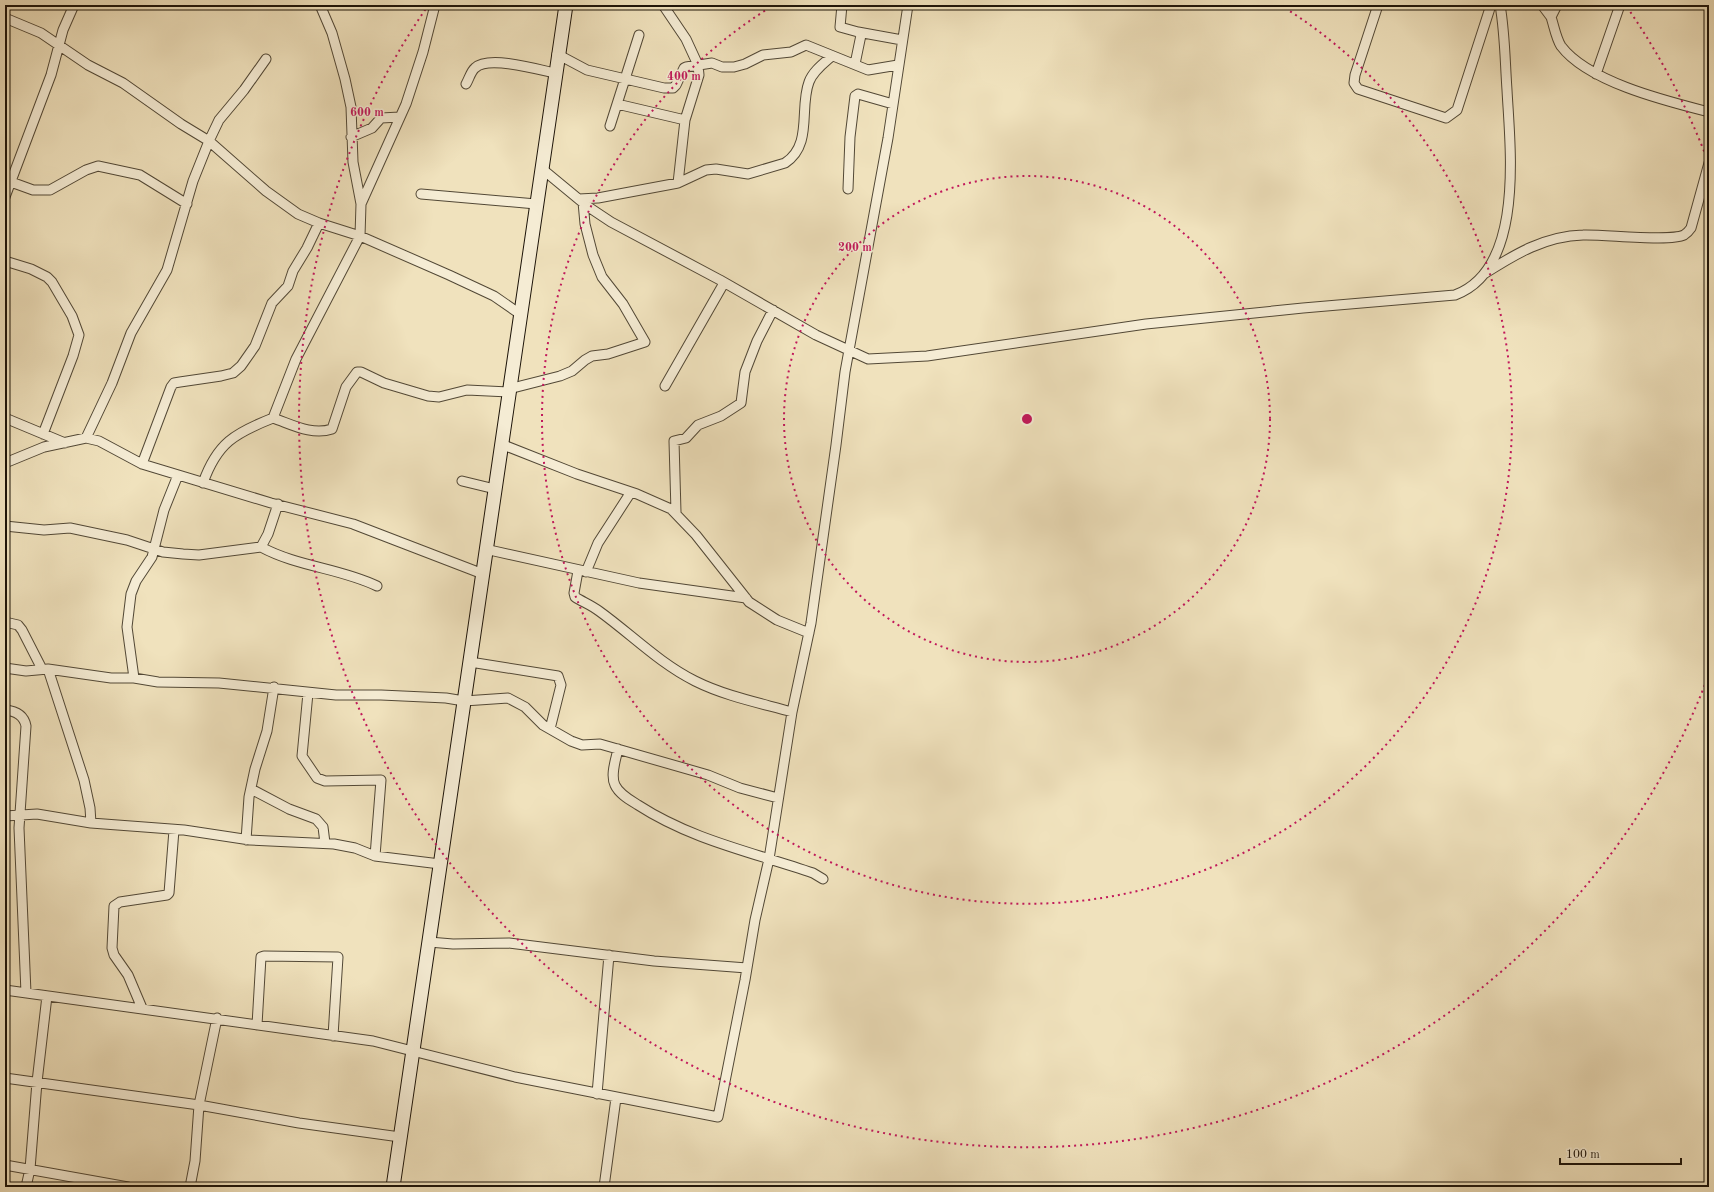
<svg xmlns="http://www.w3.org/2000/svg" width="1714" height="1192" viewBox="0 0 1714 1192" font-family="'Old Standard TT',serif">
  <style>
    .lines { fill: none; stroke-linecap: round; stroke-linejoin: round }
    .street-casing { stroke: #524836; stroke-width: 11 }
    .secondary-casing { stroke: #1d1409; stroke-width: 15 }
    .street { stroke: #f5ecd4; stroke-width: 9 }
    .secondary { stroke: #f5ecd4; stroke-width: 13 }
    .ring { fill: none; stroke: #c2185b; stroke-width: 2; stroke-dasharray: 2 4 }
    .centre { fill: #c2185b; stroke: #f5ecd4; stroke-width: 2 }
    .ring-label { font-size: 12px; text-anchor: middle; font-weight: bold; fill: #c2185b; stroke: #f5ecd4; stroke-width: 3; stroke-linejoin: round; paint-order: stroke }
  </style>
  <rect width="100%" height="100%" fill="#f0e2bd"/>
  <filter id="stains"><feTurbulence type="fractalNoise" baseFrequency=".005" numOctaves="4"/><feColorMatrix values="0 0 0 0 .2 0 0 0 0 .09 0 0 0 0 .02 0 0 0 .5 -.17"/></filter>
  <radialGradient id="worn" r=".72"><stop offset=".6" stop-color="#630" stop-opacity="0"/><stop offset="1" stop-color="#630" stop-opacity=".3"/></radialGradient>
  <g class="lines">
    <g class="street-casing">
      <path id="street" d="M320,5L332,33L345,79L351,107L353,162L361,204
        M663,5L686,39L698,65L699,75L685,120L678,183
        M842,5L840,27L858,32L861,35L855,64
        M1378,5L1355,75L1354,83L1358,89L1446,118L1457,110L1491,5
        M1542,5L1551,17
        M1557,5L1551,17C1554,26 1556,38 1561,46C1588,82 1666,101 1709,112
        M5,18L41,33L88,65L123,83L181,124L209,141L266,191L298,214L319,223L360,236L449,275L494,296L520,314
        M858,32L902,40
        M557,54L587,70L664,88H673L676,85L684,68L686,67L712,63L722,67H734L745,64L763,55L791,52L806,45L868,70L898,65
        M1596,74L1620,5
        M466,84C469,79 471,71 475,68C488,55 537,69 554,73
        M617,104L685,120
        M610,126L639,35
        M351,137L372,128L381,118L400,117
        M541,168L587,206L611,222L720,280L816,335L868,359L927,356L1146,324L1303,308L1455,295C1525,269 1510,148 1507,90C1505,62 1505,33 1500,5
        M5,183L11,182L33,190H50L86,170L98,166L140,175L187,204
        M848,189L850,137L855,96L858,94L893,104
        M421,194L536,204
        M5,197L51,75L63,30L74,5
        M579,199L598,198L678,183L706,170L716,169L748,174L785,163C813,145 799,108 809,82C813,71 824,63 832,56
        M5,261L31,269L47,277L52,282L72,316L79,335L73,356L43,434
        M1484,274C1515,254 1545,236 1583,235C1603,234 1670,242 1684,235C1687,233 1689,231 1691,228L1709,163
        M665,386L724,283
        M509,389L560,376L572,371L585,360L592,356L608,354L645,342L623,304L602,277L593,255L585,224L583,202
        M5,418L65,443
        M273,418L296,359L360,236L361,204L406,104L423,52L435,5
        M86,438L112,383L131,333L167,270L193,181L209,141L219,120L244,90L266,59
        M501,444L577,474L637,494L671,509L696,535L749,602L777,620L809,633
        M5,463L44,447L86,438L99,441L142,464L271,503L353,524L483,574
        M142,464L171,387L174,383L180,382L221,376L233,373L241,366L255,346L272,303L288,286L293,271L307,248L319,223
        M462,481L495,489
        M203,483C217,443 235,433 273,418C291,424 312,436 332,429L346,387L357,372H361L384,383L428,396L439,397L467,390L509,392
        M676,512L674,441L686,438L698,425L721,416L741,403L745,372L757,341L773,310
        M5,526L44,530L70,528L127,540L163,552L183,554L199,555L261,547L268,534L278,504
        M261,547C298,567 340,568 377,586
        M485,549L639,583L746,598
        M578,571L574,593L575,597C583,602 591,605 599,611C631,634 659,663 695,681C725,696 760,703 792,712
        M586,572L598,543L631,492
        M5,622L18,625L22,630L42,669
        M470,662L558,676L561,685L550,729
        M5,668L26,671L48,669L111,678H134L158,682L219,683L336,695H381L446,698L464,701L508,698L525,707L543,725L571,741L582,745L600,744L708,775L740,788L778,798
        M48,669L84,780L90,808L91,823
        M134,678L127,627L131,594L136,581L152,557L164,510L178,475
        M308,693L302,756L317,778L325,781L381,780L375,856
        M5,710C16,711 24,715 26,726L19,828L26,993
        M618,749C616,759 610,775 615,785C619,794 630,800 638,805C692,840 752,852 813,873L823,879
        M251,789L289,809L316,819L323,827L325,843
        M5,816L37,814L91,823L184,830L250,840L334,844L355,848L375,856L440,864
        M246,840L249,797L255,769L267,731L274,687
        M429,942L453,944L509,943L654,961L747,968
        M5,990L373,1041L515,1077L718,1117L745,980L755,920L769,859L792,712L811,623L836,445L845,372L888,138L908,5
        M142,1008L128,975L114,955L112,948L114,906L120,902L167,895L169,893L174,830
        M257,1025L261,957L264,956L338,957L333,1036
        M5,1078L199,1105L217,1018
        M597,1094L609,955
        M5,1165L128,1187
        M26,1187L30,1169L37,1082L47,996
        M190,1187L195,1161L199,1105L299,1123L400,1137
        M604,1187L616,1098"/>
    </g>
    <g class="secondary-casing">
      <path id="secondary" d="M393,1187L566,5"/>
    </g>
    <use href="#street" class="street"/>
    <use href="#secondary" class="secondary"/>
  </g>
  <g class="ring">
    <circle cx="1027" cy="419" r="243"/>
    <path d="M1280 5A485 485 0 1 1 774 5"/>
    <path d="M1709 674A728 728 0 1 1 427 7M1627 7A728 728 0 0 1 1709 164"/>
  </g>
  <circle cx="1027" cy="419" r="6" class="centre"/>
  <g class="ring-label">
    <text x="684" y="80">400 m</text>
    <text x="367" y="116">600 m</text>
    <text x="855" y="251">200 m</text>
  </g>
  <rect width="1714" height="1192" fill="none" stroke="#f0e2bd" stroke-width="20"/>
  <rect x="6" y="6" width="1702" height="1180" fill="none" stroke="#1d1409" stroke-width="2"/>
  <rect x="10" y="10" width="1694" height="1172" fill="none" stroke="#1d1409"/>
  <path d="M1560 1158v6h121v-6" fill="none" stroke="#1d1409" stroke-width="2"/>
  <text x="1566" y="1158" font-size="12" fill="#1d1409" stroke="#f5ecd4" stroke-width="3" paint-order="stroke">100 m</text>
  <rect width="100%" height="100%" filter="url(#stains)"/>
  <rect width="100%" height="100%" fill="url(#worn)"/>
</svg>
